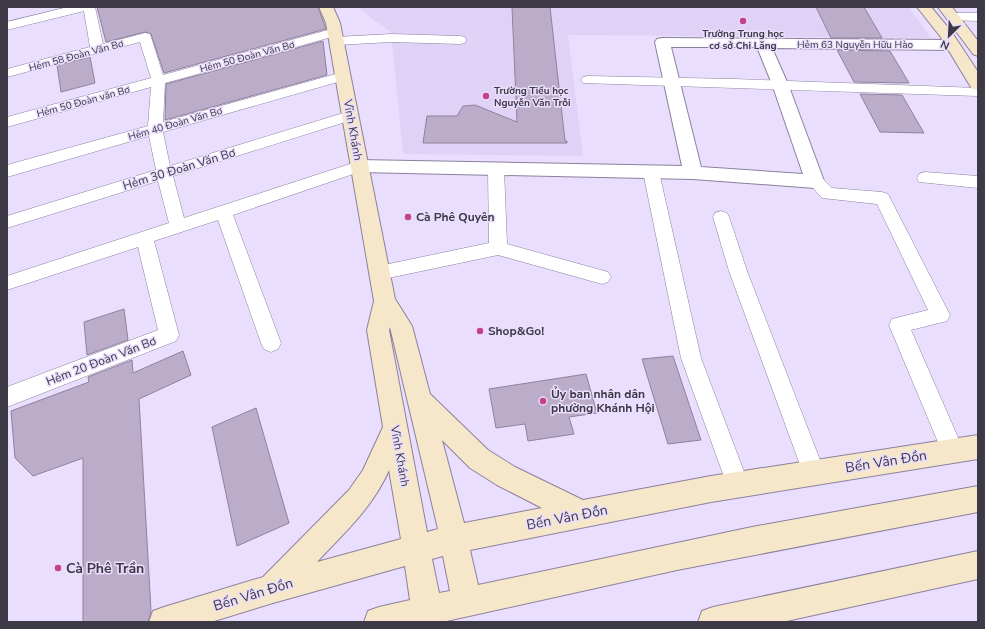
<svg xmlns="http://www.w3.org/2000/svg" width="985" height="629" viewBox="0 0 985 629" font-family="'Nunito Sans',sans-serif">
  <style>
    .built { fill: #e0d2f7 }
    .building { fill: #bbacc9; stroke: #90819c }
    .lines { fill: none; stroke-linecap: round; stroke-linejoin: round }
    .lane-casing { stroke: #8c819d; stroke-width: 1 }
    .street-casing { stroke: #8c819d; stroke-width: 2 }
    .secondary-casing { stroke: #8c819d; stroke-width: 2 }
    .lane { fill: #fff; fill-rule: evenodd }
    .street { fill: #fff; fill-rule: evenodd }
    .secondary { fill: #f6e7ca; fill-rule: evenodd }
    .poi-dot { fill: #c5428a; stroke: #e9defd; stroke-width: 1.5 }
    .labels { text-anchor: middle; stroke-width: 3; stroke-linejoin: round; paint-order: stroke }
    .far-poi-label { font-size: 10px; font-weight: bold; fill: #3e3946; stroke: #e9defd }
    .far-street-label { font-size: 10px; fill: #3e3946; stroke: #e9defd }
    .street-label { font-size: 12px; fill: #3e3946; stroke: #e9defd }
    .poi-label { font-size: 12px; font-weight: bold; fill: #3e3946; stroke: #e9defd; text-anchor: start }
    .near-street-label { font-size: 14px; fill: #3e3946; stroke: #e9defd }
    .near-poi-label { font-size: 14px; font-weight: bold; fill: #3e3946; stroke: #e9defd; text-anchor: start }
  </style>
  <rect width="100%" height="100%" fill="#e9defd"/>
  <path class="built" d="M358,7H909L931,38L568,35L583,156L403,154L391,32L371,18Z"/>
  <path class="building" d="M97,7H318L326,29L164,73L151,34L145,32L106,42Z
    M512,7H550L565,141H567V143H423L427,116H457L463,106L475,105L517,122Z
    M816,7H864L882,38H831Z
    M323,41L327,75L165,120L166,84Z
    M837,50L890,51L909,83L854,82Z
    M90,57L95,83L61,92L57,65Z
    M860,94L902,95L924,133L880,132Z
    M124,309L128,340L87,355L84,322Z
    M183,351L191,375L139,399L151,611L148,622H83V458L33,476L15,458L11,411L89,382L88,377L132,360L133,373Z
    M673,356L701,440L668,444L642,359Z
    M586,374L597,413L569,417L574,434L528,441L525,424L496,428L489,389Z
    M256,408L289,523L237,546L212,427Z"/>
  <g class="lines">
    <g class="lane-casing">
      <path id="lane" d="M68,7H95L103,44L145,33L150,34L163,75L335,28L339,29L341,32L339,35L165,83L163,122L343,72L348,73L350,76L348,79L163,132L170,166L350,111L355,113L357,116L355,119L173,176L184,218L359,161L365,162L367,166L365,170L233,215L281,343L278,349L271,352L264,349L261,343L218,220L154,241L179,335L176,341L7,407V387L158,330L138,247L7,290V276L169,223L158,181L7,228V216L156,170L149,136L7,177V165L148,126L151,87L7,127V117L151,78L140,42L7,77V69L90,47L84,11L7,30V22Z
        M952,13H978V21L948,20L946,17L948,14Z
        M391,34L460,36L465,37L466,40L465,43L460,44L391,42L337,45L332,44L331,41L332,38L337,37Z
        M588,76L734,79L978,88V96L583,83L581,80L583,77Z
        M496,163L502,165L504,169L507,244L608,272L611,277L608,282L602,284L498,255L379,280L373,278L370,273L373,268L379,266L489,243L488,169L490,165Z
        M651,166L657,168L659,172L701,358L749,485L746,493L738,496L730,493L727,485L681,358L643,172L645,168Z
        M925,172L978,176V188L919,182L917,178L919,174Z
        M815,175L821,177L832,188L882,192L888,194L890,198L950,315L947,321L911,330L964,451L961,459L953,462L945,459L889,325L892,319L928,310L877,204L822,198L807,181L809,177Z
        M721,211L727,213L729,217L747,271L825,473L822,481L814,484L806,481L803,473L729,271L713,217L715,213Z"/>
    </g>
    <g class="street-casing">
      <path id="street" d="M662,38L952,40L957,42L960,45L957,48L952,50L772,48L788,84L824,181L822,186L815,188L693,179L359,172L353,170L350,166L353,162L359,160L682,166L655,42L657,39ZM671,47H757L772,84L803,174L701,167Z"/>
    </g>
    <g class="secondary-casing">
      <path id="secondary" d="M319,7H333L340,23L395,299L412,326L430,394L488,450L515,467L583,500L711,476L978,435V459L711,502L470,550L478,585L752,527L978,486V512L677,570L442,622H364L368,611L379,607L410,600L405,566L273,603L211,622H149L153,611L164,607L263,577L349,490L363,470L383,427L367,330L374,301L326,23ZM390,327L438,529L427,532L389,330ZM442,440L470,468L497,485L542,508L464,523ZM389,470L401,539L317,562C345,532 373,507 389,470ZM443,556L450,591L439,593L432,559Z
        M917,7H931L951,31L978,72V90L972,89L940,36Z
        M938,7H952L978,41V56L973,54Z
        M978,551V579L782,622H698L702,611L713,607Z"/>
    </g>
    <use href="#lane" class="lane"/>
    <use href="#street" class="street"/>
    <use href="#secondary" class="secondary"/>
  </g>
  <g class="poi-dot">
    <circle cx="743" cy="21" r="4"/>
    <circle cx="486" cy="96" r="4"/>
    <circle cx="408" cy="217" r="4"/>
    <circle cx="480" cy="331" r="4"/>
    <circle cx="543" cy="401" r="4"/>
    <circle cx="58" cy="568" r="4"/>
  </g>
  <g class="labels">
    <g class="far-poi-label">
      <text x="743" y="37">Trường Trung học<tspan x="743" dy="12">cơ sở Chi Lăng</tspan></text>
      <text x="494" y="94" text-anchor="start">Trường Tiểu học<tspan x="494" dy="12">Nguyễn Văn Trỗi</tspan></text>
    </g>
    <g class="far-street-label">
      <text x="855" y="48">Hẻm 63 Nguyễn Hữu Hào</text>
      <text transform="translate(76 55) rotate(-15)" y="4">Hẻm 58 Đoàn Văn Bơ</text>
      <text transform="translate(247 56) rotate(-15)" y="4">Hẻm 50 Đoàn Văn Bơ</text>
      <text transform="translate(83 101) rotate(-15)" y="4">Hẻm 50 Đoàn văn Bơ</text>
      <text transform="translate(175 123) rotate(-16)" y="4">Hẻm 40 Đoàn Văn Bơ</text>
    </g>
    <g class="street-label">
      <text transform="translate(353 130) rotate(80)" y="4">Vĩnh Khánh</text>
      <text transform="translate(179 169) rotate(-17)" y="4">Hẻm 30 Đoàn Văn Bơ</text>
      <text transform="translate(101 361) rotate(-21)" y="4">Hẻm 20 Đoàn Văn Bơ</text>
      <text transform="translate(400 456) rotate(80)" y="4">Vĩnh Khánh</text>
    </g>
    <g class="poi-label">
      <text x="416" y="221">Cà Phê Quyên</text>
      <text x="488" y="335">Shop&amp;Go!</text>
      <text x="551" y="398">Ủy ban nhân dân<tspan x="551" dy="14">phường Khánh Hội</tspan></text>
    </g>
    <g class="near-street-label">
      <text transform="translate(886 461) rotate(-9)" y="5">Bến Vân Đồn</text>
      <text transform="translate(567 517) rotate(-11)" y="5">Bến Vân Đồn</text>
      <text transform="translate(253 594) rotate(-17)" y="5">Bến Vân Đồn</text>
    </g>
    <g class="near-poi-label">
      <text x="66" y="573">Cà Phê Trần</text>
    </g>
  </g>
  <rect width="985" height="629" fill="none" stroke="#3e3946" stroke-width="16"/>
  <g transform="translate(949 36) rotate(204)" stroke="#e9defd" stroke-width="3" paint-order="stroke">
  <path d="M0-3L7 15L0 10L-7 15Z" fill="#3e3946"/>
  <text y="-6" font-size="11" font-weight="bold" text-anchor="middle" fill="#3e3946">N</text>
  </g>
</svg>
